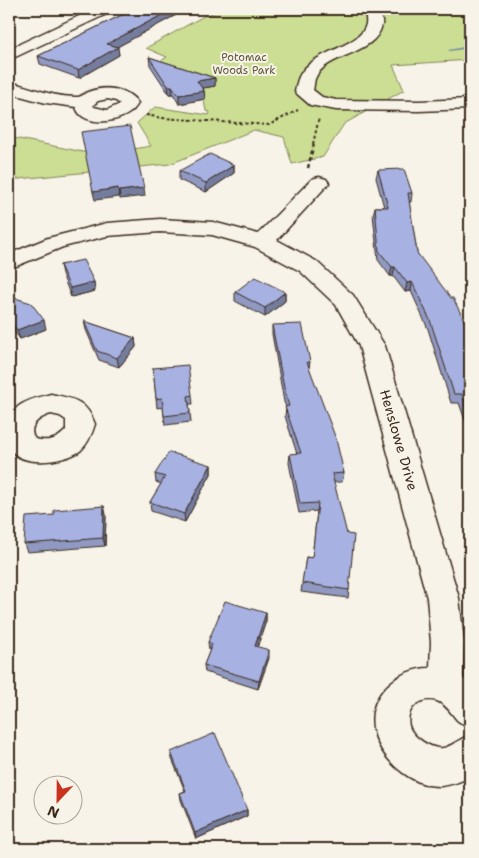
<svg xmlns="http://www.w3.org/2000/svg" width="479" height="858" viewBox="0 0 479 858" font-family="'Shantell Sans',sans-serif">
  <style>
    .green { fill: #cbde93; stroke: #838458 }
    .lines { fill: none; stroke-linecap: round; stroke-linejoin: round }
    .stream { fill: #758ca0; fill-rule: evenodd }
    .minor-casing { stroke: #3b2a1e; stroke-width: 3 }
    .path-far1 { stroke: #3b2a1e; stroke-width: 2; stroke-dasharray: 3 2.5; stroke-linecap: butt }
    .path { stroke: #3b2a1e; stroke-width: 2.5; stroke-dasharray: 4 3; stroke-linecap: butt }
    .minor { fill: #f7f3e8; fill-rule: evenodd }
    .wall { fill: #9099c2; stroke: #3b2a1e }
    .shaded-wall { fill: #757d9e; stroke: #3b2a1e }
    .building { fill: #a7b2e2; stroke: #3b2a1e }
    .labels { text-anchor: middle; stroke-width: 4; stroke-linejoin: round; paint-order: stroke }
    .far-park-label { font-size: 11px; fill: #5f573b; stroke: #f7f3e8 }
    .street-label { font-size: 14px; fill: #3b2a1e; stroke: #f7f3e8 }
  </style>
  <rect width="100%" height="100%" fill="#f7f3e8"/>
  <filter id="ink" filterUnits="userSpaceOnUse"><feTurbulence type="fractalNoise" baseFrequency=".02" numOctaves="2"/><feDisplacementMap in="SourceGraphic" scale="10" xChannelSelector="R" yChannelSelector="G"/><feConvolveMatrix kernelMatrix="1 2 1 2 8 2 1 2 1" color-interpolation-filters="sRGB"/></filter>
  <g filter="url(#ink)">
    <path class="green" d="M222,9H470V60L393,65L404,90L344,124L323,157L292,164L284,137L254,130L170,164L9,180V137L98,155L151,146L137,123L155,107L209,115L210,112L206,111L200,80L156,64L167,57L146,48L202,17Z"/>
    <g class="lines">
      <path class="stream" d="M470,46V48L450,51L448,50Z"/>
      <g class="minor-casing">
        <path id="minor" d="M94,9H114L111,12L9,60V49Z
          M365,9H380C380,14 383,20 382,25C375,56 325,53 315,79C314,82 314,87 313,90L322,97L336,100L419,101L470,99V109L419,111L336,110L310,105L295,92C296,87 297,81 299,77C310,51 362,47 366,24C367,20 365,13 365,9Z
          M9,82C31,87 55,98 78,97C82,97 84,93 88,92C105,85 128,88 138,103C130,123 82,130 76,107L46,103L9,93ZM108,99L116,101L120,104L107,110L94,107L93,105L98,101Z
          M319,177L326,179L329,183L277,240L316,261L353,295L385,346L459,598L464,642L463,678L470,683V726C466,725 460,723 457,720C451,713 446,704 437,701C420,696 405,709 409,726C412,737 432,750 443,748C451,747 461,738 470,735V777C462,781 451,785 441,786C410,787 378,757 373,727C368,694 399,668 430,668L431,642L427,598L359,346L336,305L300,271L255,247L212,235L160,232L107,236L63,247L9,269V254L48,238L107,223L160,219L213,222L258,234L312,179Z
          M51,394C74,399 86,400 95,424C92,434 88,444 80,451C65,462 18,469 9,446C8,441 9,435 9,430C9,403 29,400 51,394ZM51,414L60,416L66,420V430C57,440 48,442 35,439C26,426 40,417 51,414Z"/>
      </g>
      <path class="path-far1" d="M146,115L162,118L269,125L298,110
        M313,144L319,118"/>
      <path class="path" d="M308,168L314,143"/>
      <use href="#minor" class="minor"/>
    </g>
    <path class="wall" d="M134,9H192H187L117,47L119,55L79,78L40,64L38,56Z
      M149,57L215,78V86L203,88L204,91L205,99L179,104L173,94H169L150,65Z
      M234,165V173L206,192L179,180V171Z
      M378,170L412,193L411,202H409L417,253L470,338V434L459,403H451L428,329L411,291L405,292L393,276H390L378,260L373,215L375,207H384L376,178Z
      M60,265L94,282L95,291L71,297L62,274Z
      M235,292H285V301L265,317L235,301Z
      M9,296L46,329L20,339L9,325Z
      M84,321L135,338L136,347L119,367L99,360L86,330Z
      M272,325L310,362L309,368L344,473L342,482H334L349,590L348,598L301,592L306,557L312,558L317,511L299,513L289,463L290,454H297L285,416L286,407L284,402L272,334Z
      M153,368L192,395L193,404H189L191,422L165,425L163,407L157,408Z
      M469,445H470V465L466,454Z
      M211,465V474L185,522L151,511L150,502L161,484L156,482L155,474Z
      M104,506L106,515L105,546L27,552L24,544L54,515Z
      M266,613V621L257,647L269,658L258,689L205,672L204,665L210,650H209L208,642Z
      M171,752L247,810V816L196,839L181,800L180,793L185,791L172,759Z"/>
    <path class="shaded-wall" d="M173,9H187L108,52L107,44Z
      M118,47L119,55L79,78L78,70Z
      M215,78V86L198,89L197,81Z
      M168,86H172L173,94H169Z
      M204,91L205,99L179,104V95Z
      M234,165V173L206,192V183Z
      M118,188L119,197L95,200L93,192Z
      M144,188L145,196L120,199L119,191Z
      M392,267H395L393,276H390Z
      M94,282L95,291L71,297L70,288Z
      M412,282L411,291L405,292L407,283Z
      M285,292V301L265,317V308Z
      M44,320L46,329L20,339L17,330Z
      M135,338L136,347L119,367L117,358Z
      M211,465V474L185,522L184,514Z
      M104,506L106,515L105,546L103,538Z
      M266,613V621L255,654V646Z
      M269,650V658L258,689L259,681Z
      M247,810V816L196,839L195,833Z"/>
    <path class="building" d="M134,9H173L107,44L118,47L78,70L38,56Z
      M149,57L215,78L197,81L204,91L179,95L172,86H168Z
      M130,126L144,188L119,191L118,188L93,192L81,132Z
      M210,154L234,165L206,183L179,171Z
      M404,169L412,193H408L417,253L451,298H453L463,318L470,338V418L462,394H454L430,320L412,282L407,283L395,267H392L379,251L375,207H388L378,170Z
      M83,260L94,282L70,288L60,265Z
      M255,277L285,292L265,308L235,292Z
      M9,296L31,303L44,320L17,330L9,319Z
      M84,321L135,338L117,358L97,351Z
      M302,324L310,362H307L336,439L344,473L332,474L347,534L354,535L349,590L302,583L306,557L312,558L318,503L300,504L290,454L301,453L285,407L289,406L285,393L272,325Z
      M188,365L192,395L188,396L190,413L164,416L162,398L156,399L153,368Z
      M169,452L211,465L184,514L150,502L165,477L155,474Z
      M104,506L103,538L24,544L26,517L54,515V510Z
      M225,601L266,613L255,646L269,650L259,681L204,665L212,644L208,642Z
      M215,733L247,810L195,833L180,793L186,791L171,752Z
      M274,846L277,849H271Z"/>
  </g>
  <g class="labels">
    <g class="far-park-label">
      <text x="244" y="61">Potomac<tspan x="244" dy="13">Woods Park</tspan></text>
    </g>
    <g class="street-label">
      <text transform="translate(399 440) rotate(74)" y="5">Henslowe Drive</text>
    </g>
  </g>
  <rect width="479" height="858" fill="none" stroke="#f7f3e8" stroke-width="30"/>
  <rect x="15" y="15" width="449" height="828" fill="none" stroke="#3b2a1e" stroke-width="2" filter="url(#ink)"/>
  <g transform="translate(58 800) rotate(202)"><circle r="24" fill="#f7f3e8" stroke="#aca397"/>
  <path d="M0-4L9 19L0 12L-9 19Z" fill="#c8321e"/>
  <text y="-8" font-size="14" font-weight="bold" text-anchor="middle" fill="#3b2a1e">N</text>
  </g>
</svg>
